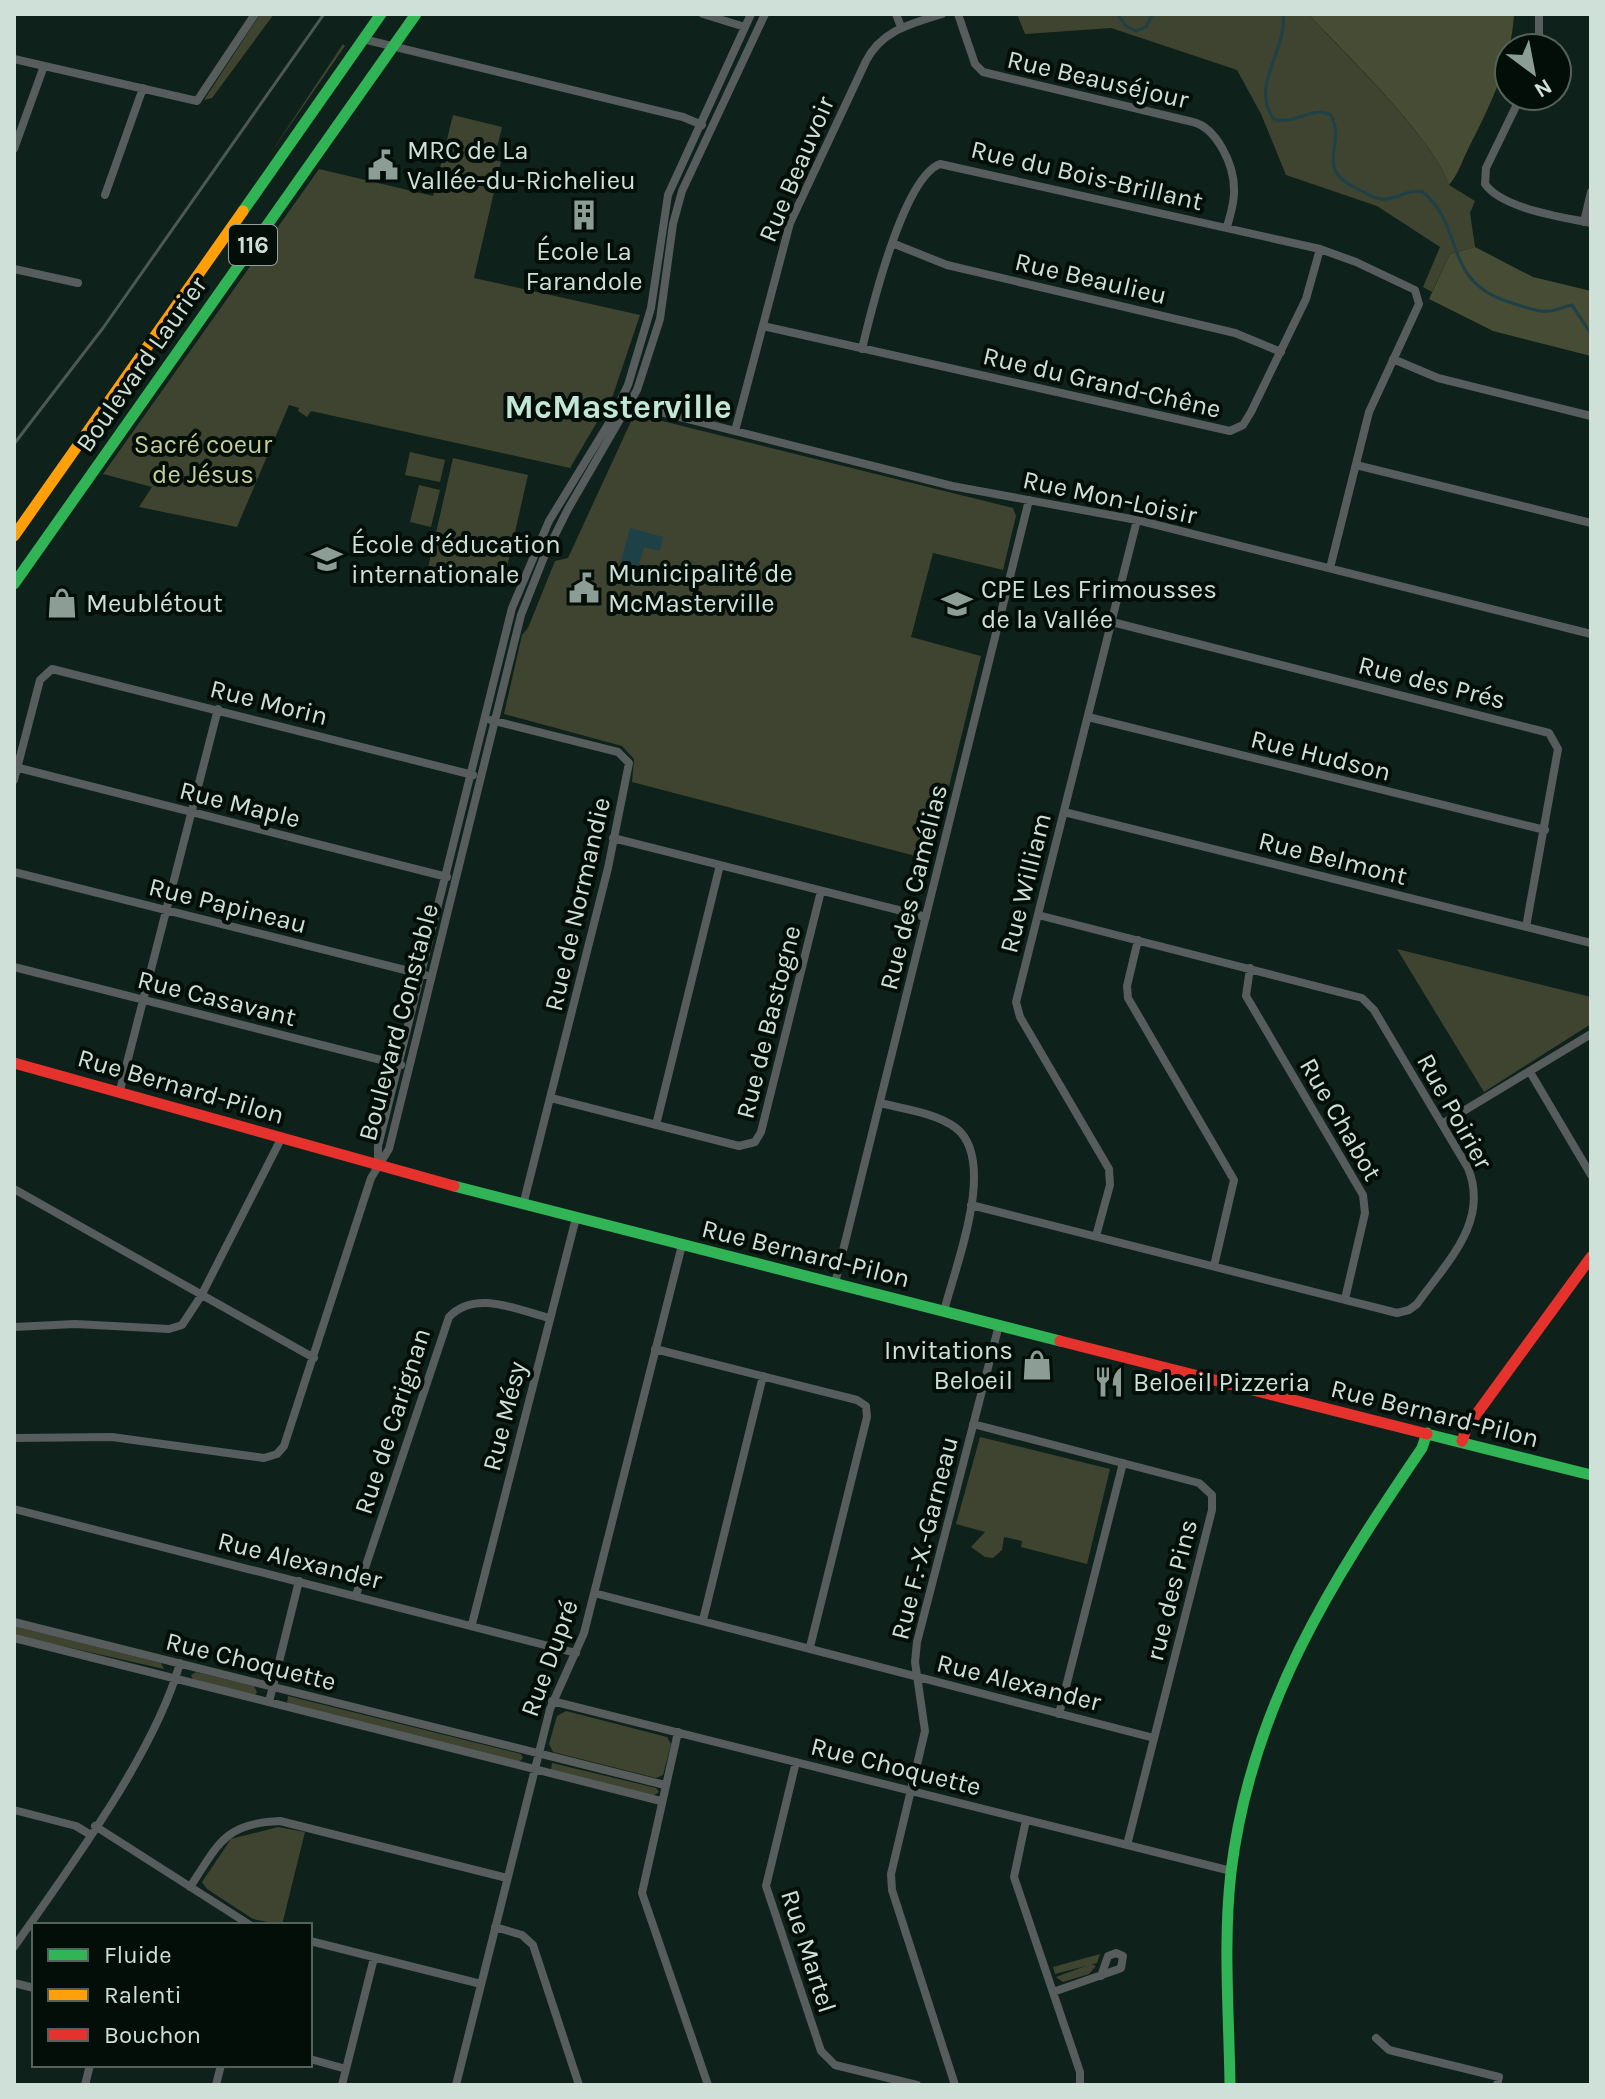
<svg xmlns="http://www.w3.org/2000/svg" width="1605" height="2099" viewBox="0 0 1605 2099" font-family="Karla,sans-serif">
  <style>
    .green { fill: #3f4430 }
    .forest { fill: #474c34 }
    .water { fill: #1e4047 }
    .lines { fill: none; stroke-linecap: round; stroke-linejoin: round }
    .stream { stroke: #1e4047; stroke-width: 3 }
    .street { stroke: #565d5c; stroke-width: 8 }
    .fast { stroke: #30b455; stroke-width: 11 }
    .slow { stroke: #ff9f0a; stroke-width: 11 }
    .jam { stroke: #e5322d; stroke-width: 11 }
    .rail { stroke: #4c5855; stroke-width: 3 }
    .labels { text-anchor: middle; stroke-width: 8; stroke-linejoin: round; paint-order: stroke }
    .shield { fill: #030e09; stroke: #91a199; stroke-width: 2 }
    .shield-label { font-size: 24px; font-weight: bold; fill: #cee0d7 }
    .street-label { font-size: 26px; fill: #cee0d7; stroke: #030e09 }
    .poi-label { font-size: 26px; fill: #cee0d7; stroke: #030e09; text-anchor: start }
    .park-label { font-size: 26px; fill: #c7cd97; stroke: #030e09 }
    .district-label { font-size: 34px; font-weight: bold; fill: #c2e8d5; stroke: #030e09 }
  </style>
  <rect width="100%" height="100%" fill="#0e211a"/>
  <path class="green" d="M260,14H274L212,98L204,100Z
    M1017,14H1308C1343,52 1436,141 1449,185L1475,201L1470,213L1475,247L1450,254L1432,292L1423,287L1440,247L1377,206L1286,175L1261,114L1237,70L1111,28L1025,34Z
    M343,44L345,46L268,157Z
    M453,115L502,127L494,160L501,162L474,278L640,315L613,395L570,468L311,411L307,417L298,411L299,408L289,405L237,527L139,507L152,487L103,474L319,169L433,196Z
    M642,416L1013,508L1016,516L1003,570L933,553L911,637L981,656L931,860L632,782L634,759L622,746L504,714L522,635L528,628L555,561L568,558L633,417Z
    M410,452L445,460L440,482L405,475Z
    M453,458L528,475L503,585L428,568Z
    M419,485L440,490L431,527L410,522Z
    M1397,949L1591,997V1024L1484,1092Z
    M980,1437L1110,1469L1087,1564L1021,1547L1022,1541L1004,1537L1002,1550L993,1558L985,1557L971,1547L985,1532L956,1524Z
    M14,1626L161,1663L164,1669L14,1635Z
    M196,1672L254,1686L257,1692L255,1695L193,1680L191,1675Z
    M288,1696L521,1754L523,1758L519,1762L287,1704Z
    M566,1711L667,1737L671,1744L663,1775L656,1778L553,1752L549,1744L557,1716Z
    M552,1763L656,1788L659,1792L653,1796L551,1770Z
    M278,1827L305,1832L282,1925L253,1919L207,1889L202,1882L231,1839Z
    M1100,1954L1097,1963L1055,1974L1053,1967Z
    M1091,1964L1096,1966L1089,1974L1063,1982L1056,1977Z"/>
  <path class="forest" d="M1308,14H1514C1511,63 1492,102 1469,147C1462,161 1459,173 1449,185C1436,141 1343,51 1308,14Z
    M1475,247L1533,277L1591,291V356L1493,331L1429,299L1450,254Z"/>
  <path class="water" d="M630,528L663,537L660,551L644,547L639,566L621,561Z"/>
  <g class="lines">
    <path class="stream" d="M1117,14L1126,26L1136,31L1146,27L1153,14
      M1283,14C1288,50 1249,86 1274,119C1294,126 1312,105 1331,115C1347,146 1312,168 1358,189C1366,193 1372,198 1381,199C1396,201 1407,188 1423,192C1467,230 1441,282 1512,303C1523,306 1537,313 1548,311C1557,311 1564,306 1572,305L1591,334"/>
    <path class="street" d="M703,14L745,27
      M896,14L901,27
      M958,14L975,64L983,72L1193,122C1217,128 1234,165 1234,189C1235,202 1230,215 1227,227
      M1539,14V48
      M363,39L683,117L702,125
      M14,59L197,101L255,14
      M1521,96L1486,168L1485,184C1503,209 1562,217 1591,223
      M14,149L44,66
      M105,195L143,88
      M1584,222L1591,192
      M892,243L947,265L1235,333L1281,352
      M14,269L78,283
      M763,326L1230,431L1243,425L1251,412L1306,299L1320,249
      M862,349C871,311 903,178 940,164L1320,249L1356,262L1415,290L1419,304L1369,412L1330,568
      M1393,359L1438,378L1591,416
      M629,404L952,486L1137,520L1591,634
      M735,431L790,223L866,61C882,30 911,24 942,14
      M1356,465L1591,523
      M1112,622L1549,733L1558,749L1526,927
      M1088,717L1545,830
      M491,720L618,752L629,763L608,868L523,1205
      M15,767L447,877
      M14,780L40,680L52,669L473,775
      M1064,812L1591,943
      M613,838L926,917
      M14,872L425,975
      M1138,940L1127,986L1128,998L1234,1180L1214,1266
      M14,967L401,1065
      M1250,968L1246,996L1363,1195L1365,1213L1345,1299
      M1530,1072L1591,1175
      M120,1090L218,709
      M551,1098L739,1146L755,1142L761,1132L821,891
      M880,1103C904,1109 936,1113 956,1128C998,1161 955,1267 944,1311
      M1442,1124L1591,1034
      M656,1125L720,865
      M378,1164V1146L512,608L549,521L612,418L628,385L651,308L668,195L751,14
      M14,1189L314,1358
      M971,1205L1397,1313L1409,1310L1417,1304C1446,1263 1490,1222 1468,1168L1374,1010L1362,998L1038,915
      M1096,1236L1110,1185L1109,1169L1020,1017L1016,1002L1137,520
      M835,1283L1029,500
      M14,1327L75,1324L169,1329L182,1325L201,1296L282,1137
      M655,1349L857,1400L866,1406L867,1417L810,1647
      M973,1424L1199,1483L1212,1495V1510L1127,1845
      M14,1438L112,1437L264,1458L277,1454L284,1446L371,1178L389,1149L521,615L544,557L568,509L637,390L660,319L673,224L682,191L765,14
      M14,1509L576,1653
      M594,1593L1154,1738
      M356,1595L449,1317C475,1289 518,1310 549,1318
      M703,1620L763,1376
      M14,1622L665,1785
      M472,1624L576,1218
      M14,1638L661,1801
      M552,1701L1231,1871
      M269,1702L299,1581
      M1059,1714L1123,1463
      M678,1732L642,1893L708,2085
      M796,1762L766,1886L821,2051L835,2065L917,2085
      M14,1810L76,1826L89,1834
      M1026,1820L1014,1877L1080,2072V2085
      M95,1826L250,1925
      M190,1887C218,1845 224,1823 280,1821L507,1878
      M495,1927L522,1935L533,1945L579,2085
      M310,1941L481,1984
      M14,1947C69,1868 154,1755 180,1663
      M14,1983L34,1988
      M1053,1992L1119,1969L1121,1968L1123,1956L1116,1953L1108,1956L1101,1976
      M1376,2038L1389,2050L1499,2077L1497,2085
      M310,2059L346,2069
      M85,2085L90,2065
      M216,2085L221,2065
      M342,2085L374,1958
      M456,2085L550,1709L584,1633L682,1245
      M955,2085L892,1890L891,1874L925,1731L915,1662L917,1642L999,1325"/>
    <path class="fast" d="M243,211L381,14
      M14,584L416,14
      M454,1186L1060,1341
      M1427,1434L1591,1475
      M1230,2085C1229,2014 1223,1942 1231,1872C1251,1707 1331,1582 1422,1448L1427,1433"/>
    <path class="slow" d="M14,536L243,211"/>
    <path class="jam" d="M14,1063L454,1186
      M1060,1341L1427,1434
      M1462,1441L1467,1427L1591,1257"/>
    <path class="rail" d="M14,444L103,328L324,14"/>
  </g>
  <defs>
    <g id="civic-bare" transform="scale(2.4)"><path d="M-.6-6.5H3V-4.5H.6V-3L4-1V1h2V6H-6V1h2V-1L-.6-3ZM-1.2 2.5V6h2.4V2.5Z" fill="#8b9d95" stroke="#030e09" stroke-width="2.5" paint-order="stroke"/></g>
    <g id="building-bare" transform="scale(2.4)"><path d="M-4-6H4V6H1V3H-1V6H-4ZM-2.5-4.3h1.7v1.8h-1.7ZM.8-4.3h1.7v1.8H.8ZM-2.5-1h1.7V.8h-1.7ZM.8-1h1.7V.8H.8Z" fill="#8b9d95" stroke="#030e09" stroke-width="2.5" paint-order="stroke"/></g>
    <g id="school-bare" transform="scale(2.4)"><path d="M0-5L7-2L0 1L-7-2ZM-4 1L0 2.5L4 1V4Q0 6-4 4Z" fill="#8b9d95" stroke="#030e09" stroke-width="2.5" paint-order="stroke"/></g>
    <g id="shop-bare" transform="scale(2.4)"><path d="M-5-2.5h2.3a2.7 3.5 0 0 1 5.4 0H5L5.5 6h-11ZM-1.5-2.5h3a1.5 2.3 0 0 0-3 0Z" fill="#8b9d95" stroke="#030e09" stroke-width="2.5" paint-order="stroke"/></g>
    <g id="restaurant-bare" transform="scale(2.4)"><path d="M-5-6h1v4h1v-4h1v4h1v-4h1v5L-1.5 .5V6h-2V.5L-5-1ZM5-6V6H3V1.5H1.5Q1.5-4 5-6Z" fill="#8b9d95" stroke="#030e09" stroke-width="2.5" paint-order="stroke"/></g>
  </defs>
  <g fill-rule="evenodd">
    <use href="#civic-bare" x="383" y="165"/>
    <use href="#building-bare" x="584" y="215"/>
    <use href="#school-bare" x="327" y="559"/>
    <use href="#civic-bare" x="584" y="588"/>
    <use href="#shop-bare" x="62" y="603"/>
    <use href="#school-bare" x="957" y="604"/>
    <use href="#shop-bare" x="1037" y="1365"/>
    <use href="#restaurant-bare" x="1109" y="1382"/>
  </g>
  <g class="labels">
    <rect class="shield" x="229" y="225" width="48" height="40" rx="6"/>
    <g class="shield-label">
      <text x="253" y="253">116</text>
    </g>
    <g class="street-label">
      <text transform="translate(1098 79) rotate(13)" y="9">Rue Beauséjour</text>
      <text transform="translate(796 169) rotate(-67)" y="9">Rue Beauvoir</text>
      <text transform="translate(1087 175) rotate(13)" y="9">Rue du Bois-Brillant</text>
      <text transform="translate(1091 278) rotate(13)" y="9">Rue Beaulieu</text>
      <text transform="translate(141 364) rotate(-55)" y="9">Boulevard Laurier</text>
      <text transform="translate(1102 382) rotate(13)" y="9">Rue du Grand-Chêne</text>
      <text transform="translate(1110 497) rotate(12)" y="9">Rue Mon-Loisir</text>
      <text transform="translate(1432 682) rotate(14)" y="9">Rue des Prés</text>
      <text transform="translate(269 702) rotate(14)" y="9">Rue Morin</text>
      <text transform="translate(1321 755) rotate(14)" y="9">Rue Hudson</text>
      <text transform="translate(240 804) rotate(14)" y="9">Rue Maple</text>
      <text transform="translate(1333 858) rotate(14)" y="9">Rue Belmont</text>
      <text transform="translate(1025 883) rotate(-76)" y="9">Rue William</text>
      <text transform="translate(913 887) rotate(-76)" y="9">Rue des Camélias</text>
      <text transform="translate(577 904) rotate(-77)" y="9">Rue de Normandie</text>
      <text transform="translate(228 905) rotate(14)" y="9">Rue Papineau</text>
      <text transform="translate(217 998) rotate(14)" y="9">Rue Casavant</text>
      <text transform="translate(398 1022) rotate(-75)" y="9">Boulevard Constable</text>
      <text transform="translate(768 1022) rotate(-76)" y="9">Rue de Bastogne</text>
      <text transform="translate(181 1086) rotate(16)" y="9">Rue Bernard-Pilon</text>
      <text transform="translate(1455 1111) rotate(61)" y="9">Rue Poirier</text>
      <text transform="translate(1341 1119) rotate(60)" y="9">Rue Chabot</text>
      <text transform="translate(806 1253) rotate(14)" y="9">Rue Bernard-Pilon</text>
      <text transform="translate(1435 1413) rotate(14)" y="9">Rue Bernard-Pilon</text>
      <text transform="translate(504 1416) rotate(-76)" y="9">Rue Mésy</text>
      <text transform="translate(392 1421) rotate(-72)" y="9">Rue de Carignan</text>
      <text transform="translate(924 1538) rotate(-76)" y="9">Rue F.-X.-Garneau</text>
      <text transform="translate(300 1560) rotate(14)" y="9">Rue Alexander</text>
      <text transform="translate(1171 1590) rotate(-76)" y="9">rue des Pins</text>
      <text transform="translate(549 1658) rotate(-70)" y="9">Rue Dupré</text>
      <text transform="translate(251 1661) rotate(14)" y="9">Rue Choquette</text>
      <text transform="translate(1019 1682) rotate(14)" y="9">Rue Alexander</text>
      <text transform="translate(896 1766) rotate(14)" y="9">Rue Choquette</text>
      <text transform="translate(809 1951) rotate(72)" y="9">Rue Martel</text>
    </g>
    <g class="poi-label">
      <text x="407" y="159">MRC de La<tspan x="407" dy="30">Vallée-du-Richelieu</tspan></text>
      <text x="584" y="260" text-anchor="middle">École La<tspan x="584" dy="30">Farandole</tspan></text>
      <text x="351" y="553">École d’éducation<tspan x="351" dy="30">internationale</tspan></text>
      <text x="608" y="582">Municipalité de<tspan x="608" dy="30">McMasterville</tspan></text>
      <text x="981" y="598">CPE Les Frimousses<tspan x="981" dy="30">de la Vallée</tspan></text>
      <text x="86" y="612">Meublétout</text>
      <text x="1013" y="1359" text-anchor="end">Invitations<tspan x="1013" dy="30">Beloeil</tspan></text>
      <text x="1133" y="1391">Beloeil Pizzeria</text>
    </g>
    <g class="park-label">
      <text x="203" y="453">Sacré coeur<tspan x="203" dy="30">de Jésus</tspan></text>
    </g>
    <g class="district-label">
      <text x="618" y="418">McMasterville</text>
    </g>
  </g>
  <rect width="1605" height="2099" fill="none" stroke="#cee0d7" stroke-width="32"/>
  <rect x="32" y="1923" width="280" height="144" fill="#030e09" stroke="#54625b" stroke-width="2"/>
  <rect x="48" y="1949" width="40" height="12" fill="#30b455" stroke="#54625b" stroke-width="2"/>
  <text x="104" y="1963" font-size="24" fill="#cee0d7">Fluide</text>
  <rect x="48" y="1989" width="40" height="12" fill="#ff9f0a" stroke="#54625b" stroke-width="2"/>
  <text x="104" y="2003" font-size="24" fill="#cee0d7">Ralenti</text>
  <rect x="48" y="2029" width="40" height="12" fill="#e5322d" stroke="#54625b" stroke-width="2"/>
  <text x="104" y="2043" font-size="24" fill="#cee0d7">Bouchon</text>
  <g transform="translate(1533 72) rotate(148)"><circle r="38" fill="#030e09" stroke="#54625b" stroke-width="2"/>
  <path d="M0-6L14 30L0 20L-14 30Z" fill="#8b9d95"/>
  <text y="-12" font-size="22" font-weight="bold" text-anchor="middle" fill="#cee0d7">N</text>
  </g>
</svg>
